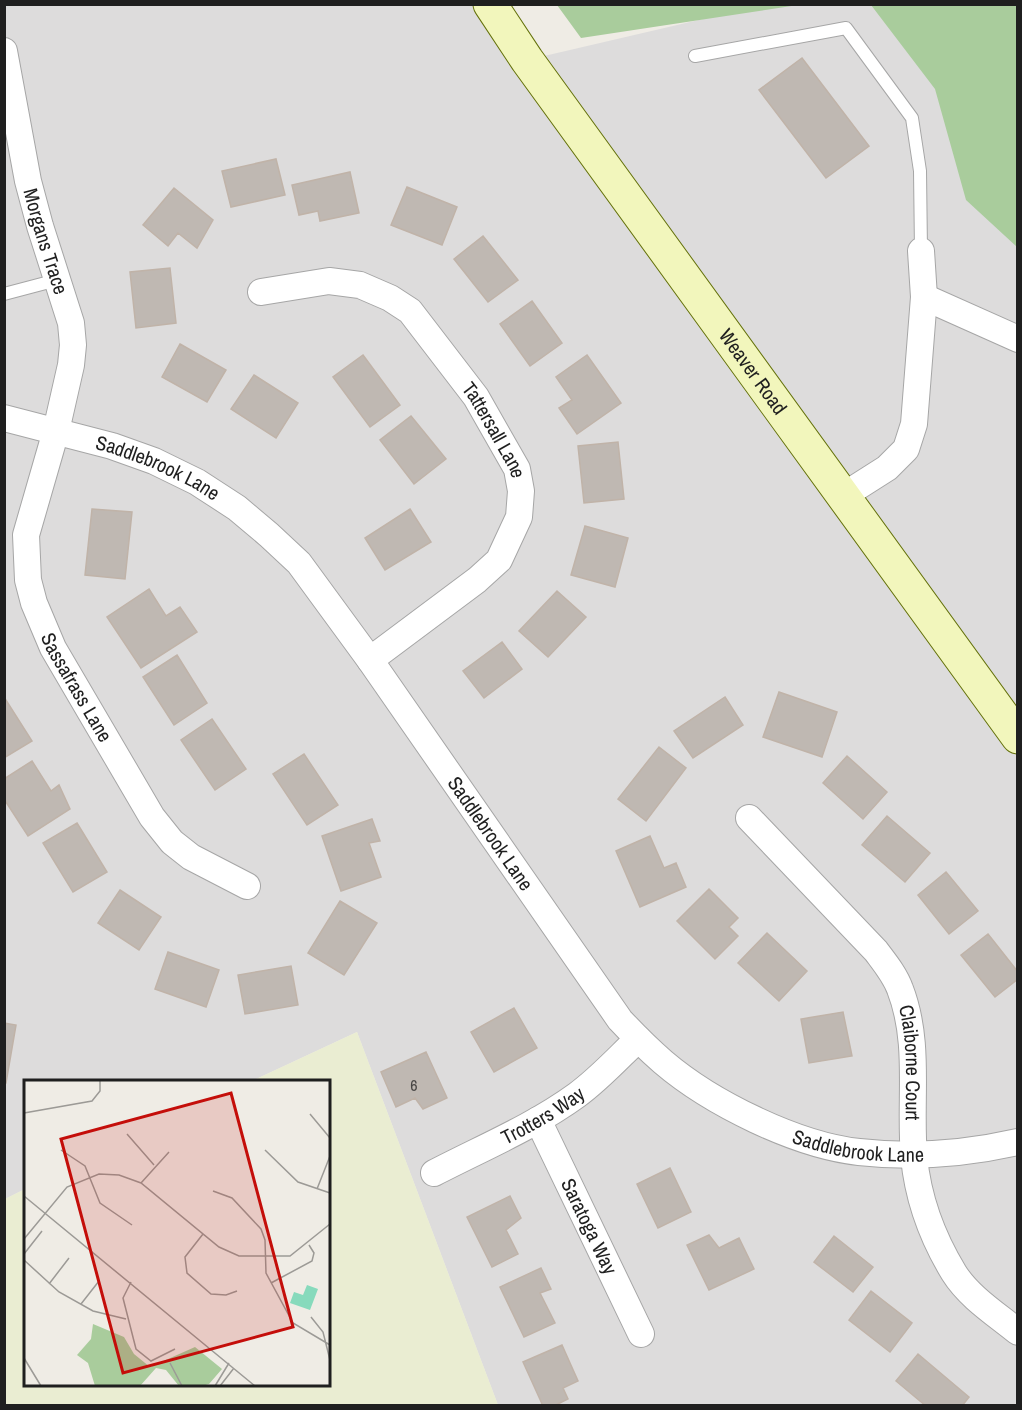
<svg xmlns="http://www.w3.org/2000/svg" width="1022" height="1410" viewBox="0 0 1022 1410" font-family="'Archivo Narrow',sans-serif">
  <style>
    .residential { fill: #dddcdc }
    .farmland { fill: #eaedd2 }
    .forest { fill: #a9cc9c }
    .building { fill: #bfb8b2; stroke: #c0b3a8; stroke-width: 1.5 }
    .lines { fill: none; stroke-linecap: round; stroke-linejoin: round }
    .lane-casing { stroke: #a6a6a6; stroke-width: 14 }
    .street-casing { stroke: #a6a6a6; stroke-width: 28 }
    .secondary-casing { stroke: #64710a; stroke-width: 35 }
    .lane { stroke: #fff; stroke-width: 12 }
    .street { stroke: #fff; stroke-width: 26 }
    .secondary { stroke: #f2f6bc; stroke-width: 33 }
    .labels { text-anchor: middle; stroke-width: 4.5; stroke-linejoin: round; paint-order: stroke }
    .number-label { font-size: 16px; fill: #474544 }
    .street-label { font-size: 20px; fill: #1f1f1f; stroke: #fff }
    .inset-road { fill: none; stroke: #9c9a96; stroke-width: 1.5 }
    .view { fill: #c40e0a; fill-opacity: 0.15; stroke: #c40e0a; stroke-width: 3 }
    .inset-edge { fill: none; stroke: #1f1f1f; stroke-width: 3 }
  </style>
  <rect width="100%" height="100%" fill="#efece5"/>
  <path class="residential" d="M5,5H490L527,60L763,5H881L1017,187V1405H498L357,1032L252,1081L26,1082L25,1189L5,1199Z"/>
  <path class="farmland" d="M357,1032L498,1405H5V1199L25,1189L26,1384H328V1082L252,1081Z"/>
  <path class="forest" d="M557,5H798L581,38Z
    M871,5H1017V247L966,200L935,89Z"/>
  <path class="building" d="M802,58L869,146L826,178L759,90Z
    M276,159L285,195L231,207L222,171Z
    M350,172L359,213L320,221L318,211L299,215L292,185Z
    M407,187L457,207L442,245L391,225Z
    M174,188L213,220L197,248L178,233L168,246L143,225Z
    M483,236L518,280L488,302L454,259Z
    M170,268L176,323L136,328L130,272Z
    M532,301L562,343L530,366L500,324Z
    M180,344L226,370L207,402L162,377Z
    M363,355L400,405L370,427L333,377Z
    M587,355L621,403L577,434L559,408L572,400L556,377Z
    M254,375L298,403L276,438L231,409Z
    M411,416L446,459L414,484L380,440Z
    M618,442L624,499L584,503L578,446Z
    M92,509L132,512L125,579L85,575Z
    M410,509L431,542L385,570L365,538Z
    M585,526L628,538L615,587L571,575Z
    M149,589L166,616L180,607L197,632L141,668L107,617Z
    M557,591L586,617L548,657L519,631Z
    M502,642L522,669L484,698L463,671Z
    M177,655L207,703L174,725L143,677Z
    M779,692L837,712L822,757L763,737Z
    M4,697L32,741L4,758Z
    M725,697L743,725L693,758L674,731Z
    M212,719L246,769L215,790L181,740Z
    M659,747L686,768L646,821L618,799Z
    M304,754L338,805L307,825L273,774Z
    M847,756L887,792L863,819L823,783Z
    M32,761L51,791L59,785L70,809L28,836L4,799V779Z
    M887,816L930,853L905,882L862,845Z
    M372,819L380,841L369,843L381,877L341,891L322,836Z
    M77,823L107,872L73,892L43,843Z
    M650,836L664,868L676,863L686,887L640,907L616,851Z
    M946,872L978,911L949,934L918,895Z
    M709,889L738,918L729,927L738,936L715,959L677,921Z
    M120,890L161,917L139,950L98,923Z
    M340,901L377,923L344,975L308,953Z
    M767,933L807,971L779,1001L738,963Z
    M988,934L1018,972V979L995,997L961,955Z
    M168,952L219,970L206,1007L155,989Z
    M291,966L298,1005L245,1014L238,975Z
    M514,1008L537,1048L494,1072L471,1032Z
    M843,1012L852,1056L809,1063L801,1019Z
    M4,1023L16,1025L6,1083H4Z
    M426,1052L447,1098L423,1109L415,1098L396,1107L381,1072Z
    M670,1168L691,1212L658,1228L637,1184Z
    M510,1196L521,1218L506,1230L518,1254L492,1267L467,1217Z
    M709,1235L719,1248L739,1238L754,1269L709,1290L687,1245Z
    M834,1236L873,1267L853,1292L814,1262Z
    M541,1268L551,1289L540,1293L555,1323L524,1337L500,1287Z
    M871,1291L912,1323L890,1352L849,1320Z
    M562,1345L578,1381L563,1388L568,1399L554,1406H543L523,1362Z
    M918,1354L969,1397L962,1406H926L896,1381Z"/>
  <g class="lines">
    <g class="lane-casing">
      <path id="lane" d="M695,56L846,28L912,118L920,171L921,251
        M4,294L57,280"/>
    </g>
    <g class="street-casing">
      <g id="street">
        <path id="s1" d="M4,51L28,181L40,226L71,323L73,345L71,365L56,431L26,535L28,580L34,603L53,648L152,817L172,842L191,857L247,886"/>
        <path id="s2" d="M261,292L329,281L360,285L390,298L410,311L476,397L517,469L521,491L519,517L499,560L477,580L370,660"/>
        <path d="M924,297L1018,339"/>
        <path id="s3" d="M4,418L112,446L154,461L197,482L237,508L269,535L299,563L370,660L620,1020C634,1035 648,1049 663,1062C711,1103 796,1145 859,1152C913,1158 965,1154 1018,1142"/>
        <path d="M843,496L887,468L906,449L914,424L924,297L921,251"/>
        <path id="s4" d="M749,818L876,951C885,963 895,975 900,989C921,1043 909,1101 914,1157C918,1199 932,1237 954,1273C969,1297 996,1314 1018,1332"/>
        <path id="s5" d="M538,1120L641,1334"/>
        <path id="s6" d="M434,1173C482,1148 533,1127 577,1095C599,1079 618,1058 638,1039"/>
      </g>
    </g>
    <g class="secondary-casing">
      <g id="secondary">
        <path id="s7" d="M490,4L527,60L1018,737"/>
      </g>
    </g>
    <use href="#lane" class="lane"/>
    <use href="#street" class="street"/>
    <use href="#secondary" class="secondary"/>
  </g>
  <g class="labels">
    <g class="number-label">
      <text x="414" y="1091">6</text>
    </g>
    <g class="street-label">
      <text dy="7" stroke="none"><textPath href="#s1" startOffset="195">Morgans Trace</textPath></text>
      <text dy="7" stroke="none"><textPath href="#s7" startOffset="452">Weaver Road</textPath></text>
      <text dy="7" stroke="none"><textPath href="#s2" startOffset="303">Tattersall Lane</textPath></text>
      <text dy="7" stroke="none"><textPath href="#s3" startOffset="162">Saddlebrook Lane</textPath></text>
      <text dy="7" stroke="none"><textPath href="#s1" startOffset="662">Sassafrass Lane</textPath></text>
      <text dy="7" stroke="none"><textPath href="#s3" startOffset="666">Saddlebrook Lane</textPath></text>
      <text dy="7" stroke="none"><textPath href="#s4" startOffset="304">Claiborne Court</textPath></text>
      <text dy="7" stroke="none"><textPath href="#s6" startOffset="123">Trotters Way</textPath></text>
      <text dy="7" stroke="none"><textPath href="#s3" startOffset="1170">Saddlebrook Lane</textPath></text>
      <text dy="7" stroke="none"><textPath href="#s5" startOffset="118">Saratoga Way</textPath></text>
    </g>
  </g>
  <g transform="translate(24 1080)">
    <rect width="306" height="306" fill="#efece5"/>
    <path d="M69,244L100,257L110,274L126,287L171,267L198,289L185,304L178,306H155L142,290L132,288L116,306H71L64,283L53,275L67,259Z" fill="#a9cc9c"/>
    <path d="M283,205L294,209L286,230L266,223L270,212L279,215Z" fill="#87dabc"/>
    <path class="inset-road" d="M0,33L68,21L76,11V0M286,34L306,58M103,54L130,85M37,70L61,86L76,123L108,145M241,70L274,102L306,113M117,103L145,72M293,109L306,76M189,111L208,118L237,149L241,160L242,193L269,243L306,265M0,116L231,306M179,154L161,177L163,193L187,214L202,215L213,211M0,159L43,107L75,94L95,95L117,103L195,167L215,176H266L306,144M0,174L18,151M0,180L35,212L69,231L102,239M107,202L99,218L112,269L127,281L151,269M247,203L288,181L290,173L285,165M25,204L45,178M57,224L75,201M287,237L299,252L306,280M0,278L17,306M146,283L158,306M191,306L205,283M196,306L210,288"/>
    <path class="view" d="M207,13L269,247L99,293L37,59Z"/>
    <rect width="306" height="306" class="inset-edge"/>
  </g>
  <rect width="1022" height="1410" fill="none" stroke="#1f1f1f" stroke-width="12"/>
</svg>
